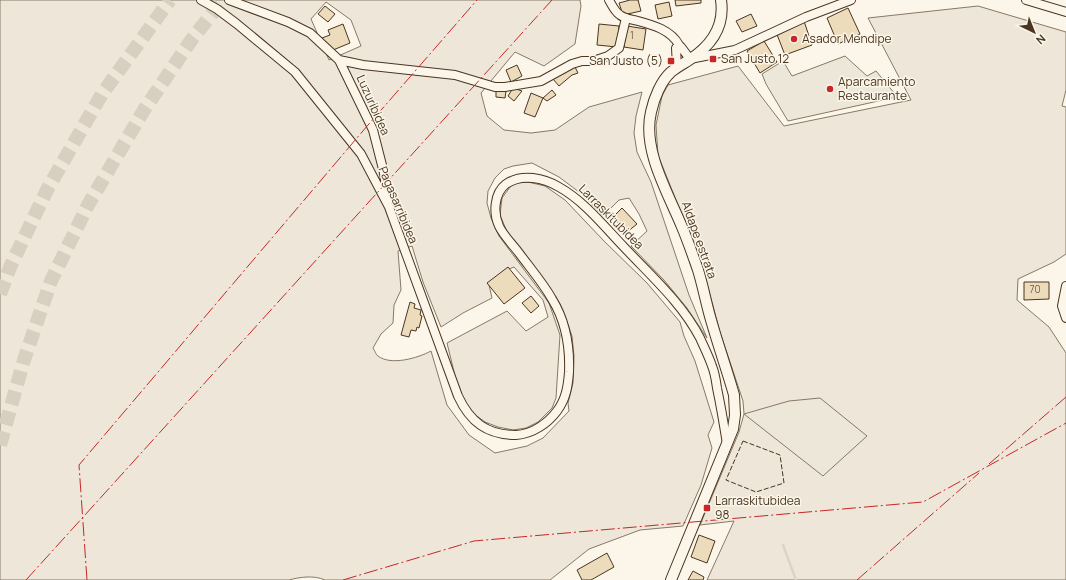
<svg xmlns="http://www.w3.org/2000/svg" width="1066" height="580" viewBox="0 0 1066 580" font-family="Manrope,sans-serif">
  <style>
    .green { fill: #ede6d9; stroke: #887966; fill-rule: evenodd }
    .parking { fill: #ede7d9; stroke: #887966 }
    .lines { fill: none; stroke-linecap: round; stroke-linejoin: round }
    .stream { stroke: #dcd4c6; stroke-width: 2.5 }
    .building { fill: #ecdcbc; stroke: #4a3520 }
    .motorway-tunnel { stroke: #d8cfc1; stroke-width: 14; stroke-dasharray: 14 7; stroke-linecap: butt }
    .minor-casing { stroke: #4a3520; stroke-width: 10 }
    .tertiary-casing { stroke: #4a3520; stroke-width: 12 }
    .minor { stroke: #fbf6e9; stroke-width: 8 }
    .tertiary { stroke: #fbf6e9; stroke-width: 10 }
    .fence { stroke: #4a3520; stroke-width: 1; stroke-dasharray: 5 2; stroke-linecap: butt }
    .power { stroke: #c62828; stroke-width: 1; stroke-dasharray: 14 3 2 3; stroke-linecap: butt }
    .poi-dot { fill: #c62828; stroke: #fbf6e9; stroke-width: 1.5 }
    .labels { text-anchor: middle; stroke-width: 3; stroke-linejoin: round; paint-order: stroke }
    .number-label { font-size: 10px; fill: #725f47 }
    .poi-label { font-size: 12px; fill: #4a3520; stroke: #fbf6e9; text-anchor: start }
    .street-label { font-size: 12px; fill: #4a3520; stroke: #fbf6e9 }
  </style>
  <rect width="100%" height="100%" fill="#fbf6e9"/>
  <path class="green" d="M0,0H580L581,6L575,44L544,66L515,52L481,93L487,116L504,130L531,133L555,130L589,107L642,92L636,116L634,133L637,152L651,182L689,295L707,338L687,308L664,280L631,246L647,231L639,214L629,198L619,200L603,216L583,195L559,177L532,163L513,166L504,169L495,178L488,191L487,203L491,218L499,236L549,303L560,335L556,398L552,408L538,422L526,428L513,430L498,427L485,422L474,414L464,400L457,384L447,343L507,311L526,331L548,317L543,300L514,267L504,271L489,285L492,298L463,313L441,327L423,282L412,246L398,251L401,290L394,305L393,323L381,334L373,348C375,351 376,355 378,356C391,366 418,358 431,351L447,405L469,435L495,453L527,446L543,438L569,411L568,403L573,383L574,356L572,336L563,311L508,234L500,215L502,198L513,183L528,182L545,186L565,200L604,241L647,283L680,322L684,336L695,361L714,422L708,435L712,448L701,485L683,526L640,530L589,549L550,580H325C314,575 300,577 289,580H0ZM326,2L351,20L361,46L329,60L311,19Z
    M978,6L1066,32V90L1062,106L1066,107V254L1054,262L1018,279L1017,300L1049,327L1066,353V580H707L734,521L700,525L739,432L744,414L743,401L720,332L702,265L658,155L656,125L662,96L668,85L738,66L784,126L911,100L868,18Z"/>
  <path class="parking" d="M845,56L867,76L876,71L895,94L892,98L788,121L766,84L762,74L783,61L792,76Z
    M820,398L867,436L823,476L744,414L789,401Z"/>
  <g class="lines">
    <path class="stream" d="M783,545L796,580"/>
  </g>
  <path class="building" d="M630,0H638L641,11L623,15L619,3Z
    M675,0H701V3L676,6Z
    M669,2L672,16L658,19L655,5Z
    M325,6L335,14L328,22L318,14Z
    M848,8L860,34L838,44L827,18Z
    M751,14L757,26L742,32L736,21Z
    M804,21L812,45L785,55L776,32Z
    M343,24L350,43L333,50L322,38L330,35L328,30Z
    M599,24L619,26L617,47L597,45Z
    M627,26L646,29L643,50L624,47Z
    M764,41L777,62L760,73L747,51Z
    M517,65L522,76L511,82L506,70Z
    M574,65L578,73L572,75L559,86L553,79Z
    M513,88L522,91L514,101L508,96Z
    M496,90L506,91L505,98L496,97Z
    M552,90L556,95L547,101L543,98Z
    M531,93L543,98L535,117L524,113Z
    M622,208L637,224L627,232L613,217Z
    M508,267L525,288L504,304L487,283Z
    M1024,282H1049V299L1024,300Z
    M531,296L539,306L531,313L522,303Z
    M410,302L415,304L414,308L421,310L420,315L422,316L419,328L417,327L416,331L411,330L409,337L401,335Z
    M699,535L715,541L707,563L691,557Z
    M607,553L614,567L591,580H582L577,570Z
    M693,571L704,577L703,580H688Z"/>
  <g class="lines">
    <path class="motorway-tunnel" d="M0,294L11,265L48,188L102,94L170,0
      M0,445L24,360L51,281L88,205L144,110L192,39L223,0"/>
    <g class="minor-casing">
      <path id="minor" d="M201,0L217,9L237,24L295,72L361,154L389,207L458,396C470,422 487,435 516,435C533,434 548,423 557,411C566,399 568,386 569,372C570,347 565,320 552,299C543,283 530,268 519,253C513,245 503,235 499,226C493,213 494,193 506,184C522,173 544,178 559,187C584,201 603,225 623,246C650,275 682,303 700,338C704,347 709,357 712,366C715,373 716,381 717,388C721,407 724,425 727,444
        M229,0L288,22L310,33L339,60L373,130L384,173L388,200
        M609,0C612,5 615,12 620,15C625,19 631,19 638,21C653,25 671,30 679,45
        M1026,0L1066,12
        M339,60L363,65L455,75L495,87H505L541,81L572,64L582,61H593L608,56L619,48L626,18
        M677,67L676,48L679,45L681,47L690,59L735,50L806,17L851,0
        M1066,286L1062,306L1066,318"/>
    </g>
    <g class="tertiary-casing">
      <path id="tertiary" d="M671,580L733,429L735,415L734,395C727,370 718,345 711,320C706,303 703,286 698,270C693,256 688,241 682,227C668,193 642,150 651,112C654,98 661,81 671,72C677,67 683,64 689,60C711,46 725,27 721,0"/>
    </g>
    <use href="#minor" class="minor"/>
    <use href="#tertiary" class="tertiary"/>
    <path class="fence" d="M743,441L780,455L784,483L756,492L726,480Z"/>
    <path class="power" d="M989,464L1066,397
      M26,580L552,0
      M87,580L79,465L362,132L477,0
      M343,580L474,541L923,502L1066,423
      M857,580L979,473"/>
  </g>
  <g class="poi-dot">
    <circle cx="794" cy="39" r="4"/>
    <rect x="709" y="55" width="8" height="8" rx="2"/>
    <rect x="667" y="57" width="8" height="8" rx="2"/>
    <circle cx="830" cy="89" r="4"/>
    <rect x="703" y="504" width="8" height="8" rx="2"/>
  </g>
  <g class="labels">
    <g class="number-label">
      <text x="632" y="39">1</text>
      <text x="1035" y="293">70</text>
    </g>
    <g class="poi-label">
      <text x="802" y="43">Asador Mendipe</text>
      <text x="721" y="63">San Justo 12</text>
      <text x="663" y="65" text-anchor="end">San Justo (5)</text>
      <text x="838" y="86">Aparcamiento<tspan x="838" dy="14">Restaurante</tspan></text>
      <text x="715" y="505">Larraskitubidea<tspan x="715" dy="14">98</tspan></text>
    </g>
    <g class="street-label">
      <text transform="translate(373 105) rotate(66)" y="4">Luzuribidea</text>
      <text transform="translate(398 205) rotate(67)" y="4">Pagasarribidea</text>
      <text transform="translate(611 217) rotate(45)" y="4">Larraskitubidea</text>
      <text transform="translate(699 240) rotate(70)" y="4">Aldape estrata</text>
    </g>
  </g>
  <g transform="translate(1034 32) rotate(137)" stroke="#fbf6e9" stroke-width="3" paint-order="stroke">
  <path d="M0-3L7 15L0 10L-7 15Z" fill="#4a3520"/>
  <text y="-6" font-size="11" font-weight="bold" text-anchor="middle" fill="#4a3520">N</text>
  </g>
</svg>
